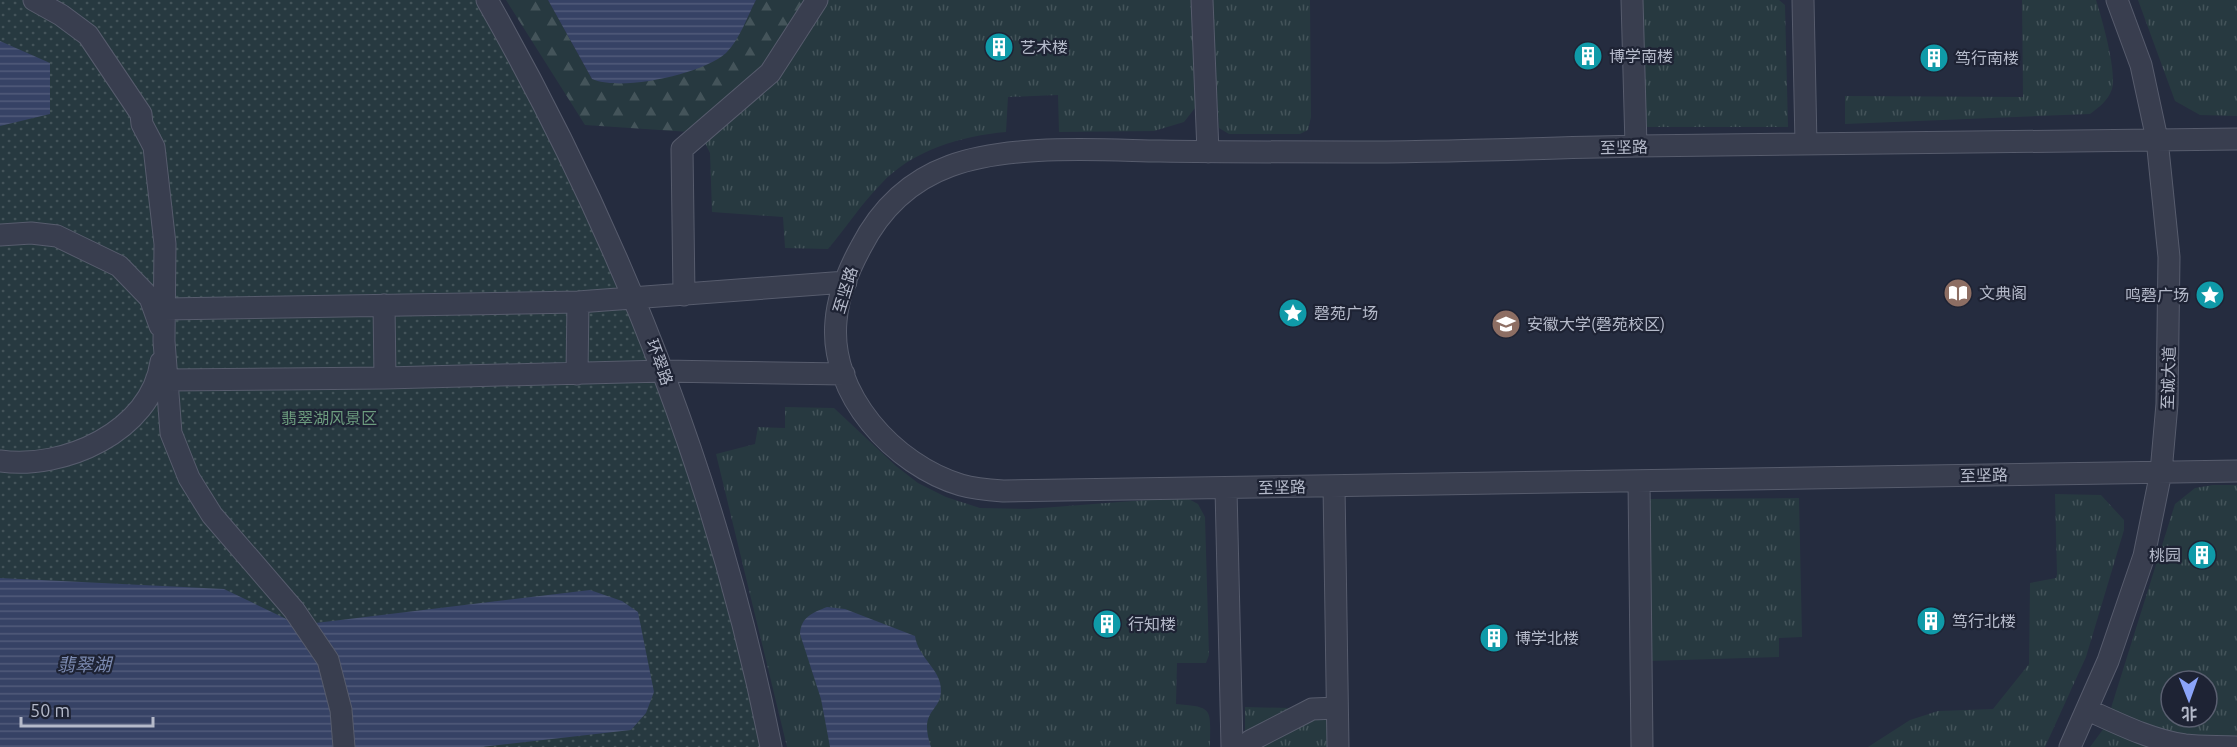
<svg xmlns="http://www.w3.org/2000/svg" width="2237" height="747" viewBox="0 0 2237 747" font-family="Ubuntu,'Noto Sans SC',sans-serif">
  <style>
    .grass { fill: url(#grass-tufts); fill-rule: evenodd }
    .forest { fill: url(#forest-firs) }
    .park { fill: url(#park-dots) }
    .water { fill: url(#water-rules) }
    .lines { fill: none; stroke-linecap: round; stroke-linejoin: round }
    .minor-casing { stroke: #575c6d; stroke-width: 23 }
    .minor { stroke: #393e4f; stroke-width: 21 }
    .labels { text-anchor: middle; stroke-width: 4.5; stroke-linejoin: round; paint-order: stroke }
    .poi-label { font-size: 16px; fill: #b5baca; stroke: #1e2334; text-anchor: start }
    .street-label { font-size: 16px; fill: #b5baca; stroke: #1e2334 }
    .park-label { font-size: 16px; fill: #6c9b7e; stroke: #1e2334 }
    .water-label { font-size: 18px; font-style: italic; fill: #7c8bb2; stroke: #1e2334 }
  </style>
  <defs>
    <pattern id="grass-tufts" width="24" height="20" patternUnits="userSpaceOnUse" patternTransform="scale(1.5)"><rect width="24" height="20" fill="#273940"/><path d="M3 7l-1-3M5 7V3M7 7l1-3M15 17l-1-3M17 17v-4M19 17l1-3" fill="none" stroke="#44545a"/></pattern>
    <pattern id="forest-firs" width="22" height="20" patternUnits="userSpaceOnUse" patternTransform="scale(1.5)"><rect width="22" height="20" fill="#273940"/><path d="M5 1l3.5 6h-7zM16 11l3.5 6h-7z" fill="#44545a"/></pattern>
    <pattern id="park-dots" width="8" height="8" patternUnits="userSpaceOnUse" patternTransform="scale(1.5)"><rect width="8" height="8" fill="#273940"/><path d="M2 2h.1M6 6h.1" fill="none" stroke="#44545a" stroke-width="1.8" stroke-linecap="round"/></pattern>
    <pattern id="water-rules" width="6" height="5" patternUnits="userSpaceOnUse" patternTransform="scale(1.5)"><rect width="6" height="5" fill="#364265"/><path d="M0 2.5h6" fill="none" stroke="#515b7a"/></pattern>
  </defs>
  <rect width="100%" height="100%" fill="#252c3f"/>
  <path class="grass" d="M822,0H1195V108L1184,122L1154,131L1059,132L1058,95L1008,97L1006,132C962,136 912,150 881,184C861,204 846,228 828,249L785,248L783,217L712,212L710,153L702,137Z
    M1211,0H1310L1311,117L1308,130L1300,134H1229L1219,128Z
    M1637,0H1779L1785,5L1788,127H1644Z
    M2022,0H2096C2102,19 2117,71 2112,89C2108,101 2099,107 2090,114L1845,124V96L2023,97Z
    M2138,0H2237V116L2200,115L2175,101Z
    M785,407L834,408L896,466L918,483L946,497L980,508L1028,509L1185,497L1198,504L1205,517L1209,655L1206,663H1177L1176,704C1215,707 1210,709 1210,747H787L716,454L755,444L758,427L785,428Z
    M2213,485H2237V741L2181,738L2114,715L2111,708L2175,504L2195,488ZM2171,681H2207V717H2171Z
    M2055,494L2101,495L2124,520V530L2086,657L2045,747H1868L1910,720L1938,711L1993,709L2029,664L2030,583L2056,578L2057,574Z
    M1799,498L1802,637L1779,638V657L1649,661L1648,499Z
    M1245,707L1331,709V747H1245Z
    M2104,728L2171,747H2090Z"/>
  <path class="forest" d="M506,0H548L592,79C644,81 708,82 739,33C746,23 750,11 756,0H817L783,54L690,132L585,125Z"/>
  <path class="park" d="M0,0H487L648,328L771,747H0Z"/>
  <path class="water" d="M548,0H756C747,17 740,39 726,53C703,74 621,92 592,79Z
    M0,41L50,63V114L0,126Z
    M0,578L224,589L299,625L590,590L622,601L638,612L654,692L646,713L631,730L481,747H0Z
    M827,607L845,609L915,636C918,658 941,669 941,690C941,713 918,709 931,747H830L821,699L800,634C801,617 812,613 827,607Z"/>
  <g class="lines">
    <g class="minor-casing">
      <path id="minor" d="M34,0L61,15L88,35L141,114L142,124L154,147L165,244L164,341L171,433L189,478L212,515L294,610L328,660L341,710L344,747
        M487,0C620,234 718,483 771,747
        M1202,0L1208,152
        M1632,0L1636,146
        M1803,0L1806,144
        M2237,139C2037,140 1837,142 1637,146C1543,148 1448,152 1354,152C1290,152 1225,152 1160,151C1097,150 1009,144 950,166C909,181 881,208 861,247C849,269 838,295 836,321C829,394 894,465 961,485C975,489 990,490 1004,491L2237,471
        M0,235L31,233L57,236L119,266L150,298L160,326
        M684,295L682,149L770,73L817,0
        M384,305L385,378
        M165,309L578,302L846,282
        M577,374L578,302
        M167,380L385,378L664,371L844,374
        M0,461C63,470 151,432 161,362
        M1639,481L1642,747
        M1334,486L1338,747
        M1226,489L1232,747
        M2088,710C2119,724 2151,740 2185,745C2202,747 2220,746 2237,747
        M1249,747L1250,741L1312,709L1337,708
        M2070,747L2108,661L2144,556L2161,472L2167,404L2169,257L2157,139L2141,65L2117,0"/>
    </g>
    <use href="#minor" class="minor"/>
  </g>
  <defs>
    <g id="building-disc" transform="scale(1.5)"><circle r="9.5" fill="#0f9aa8" stroke="#1e2334"/><path d="M-4-6H4V6H1V3H-1V6H-4ZM-2.5-4.3h1.7v1.8h-1.7ZM.8-4.3h1.7v1.8H.8ZM-2.5-1h1.7V.8h-1.7ZM.8-1h1.7V.8H.8Z" fill="#fff"/></g>
    <g id="library-disc" transform="scale(1.5)"><circle r="9.5" fill="#8d6e63" stroke="#1e2334"/><path d="M-6-4Q-3-5.5-.7-3.5V5Q-3 3-6 4ZM6-4Q3-5.5 .7-3.5V5Q3 3 6 4Z" fill="#fff"/></g>
    <g id="sight-disc" transform="scale(1.5)"><circle r="9.5" fill="#0f9aa8" stroke="#1e2334"/><path d="M0-6L1.8-2.2L6-1.7L2.9 1.2L3.7 5.4L0 3.3L-3.7 5.4L-2.9 1.2L-6-1.7L-1.8-2.2Z" fill="#fff"/></g>
    <g id="university-disc" transform="scale(1.5)"><circle r="9.5" fill="#8d6e63" stroke="#1e2334"/><path d="M0-5L7-2L0 1L-7-2ZM-4 1L0 2.5L4 1V4Q0 6-4 4Z" fill="#fff"/></g>
  </defs>
  <g fill-rule="evenodd">
    <use href="#building-disc" x="999" y="47"/>
    <use href="#building-disc" x="1588" y="56"/>
    <use href="#building-disc" x="1934" y="58"/>
    <use href="#library-disc" x="1958" y="293"/>
    <use href="#sight-disc" x="2210" y="295"/>
    <use href="#sight-disc" x="1293" y="313"/>
    <use href="#university-disc" x="1506" y="324"/>
    <use href="#building-disc" x="2202" y="555"/>
    <use href="#building-disc" x="1931" y="621"/>
    <use href="#building-disc" x="1107" y="624"/>
    <use href="#building-disc" x="1494" y="638"/>
  </g>
  <g class="labels">
    <g class="poi-label">
      <text x="1020" y="53">艺术楼</text>
      <text x="1609" y="62">博学南楼</text>
      <text x="1955" y="64">笃行南楼</text>
      <text x="1979" y="299">文典阁</text>
      <text x="2189" y="301" text-anchor="end">鸣磬广场</text>
      <text x="1314" y="319">磬苑广场</text>
      <text x="1527" y="330">安徽大学(磬苑校区)</text>
      <text x="2181" y="561" text-anchor="end">桃园</text>
      <text x="1952" y="627">笃行北楼</text>
      <text x="1128" y="630">行知楼</text>
      <text x="1515" y="644">博学北楼</text>
    </g>
    <g class="street-label">
      <text transform="translate(1624 147) rotate(-1)" y="6">至坚路</text>
      <text transform="translate(845 290) rotate(-73)" y="6">至坚路</text>
      <text transform="translate(660 362) rotate(70)" y="6">环翠路</text>
      <text transform="translate(2168 378) rotate(-88)" y="6">至诚大道</text>
      <text transform="translate(1984 475) rotate(-1)" y="6">至坚路</text>
      <text transform="translate(1282 487) rotate(-1)" y="6">至坚路</text>
    </g>
    <g class="park-label">
      <text x="329" y="424">翡翠湖风景区</text>
    </g>
    <g class="water-label">
      <text x="84" y="671">翡翠湖</text>
    </g>
  </g>
  <g transform="translate(2189 699) rotate(179)"><circle r="28" fill="#1e2334" stroke="#5a5f70" stroke-width="1.5"/>
  <path d="M0-4.5L10 22L0 15L-10 22Z" fill="#8ba4f9"/>
  <text y="-9" font-size="16" font-weight="bold" text-anchor="middle" fill="#b5baca">北</text>
  </g>
  <path d="M21 717v9h132v-9" fill="none" stroke="#b5baca" stroke-width="3"/>
  <text x="30" y="717" font-size="18" fill="#b5baca" stroke="#1e2334" stroke-width="4.5" paint-order="stroke">50 m</text>
</svg>
